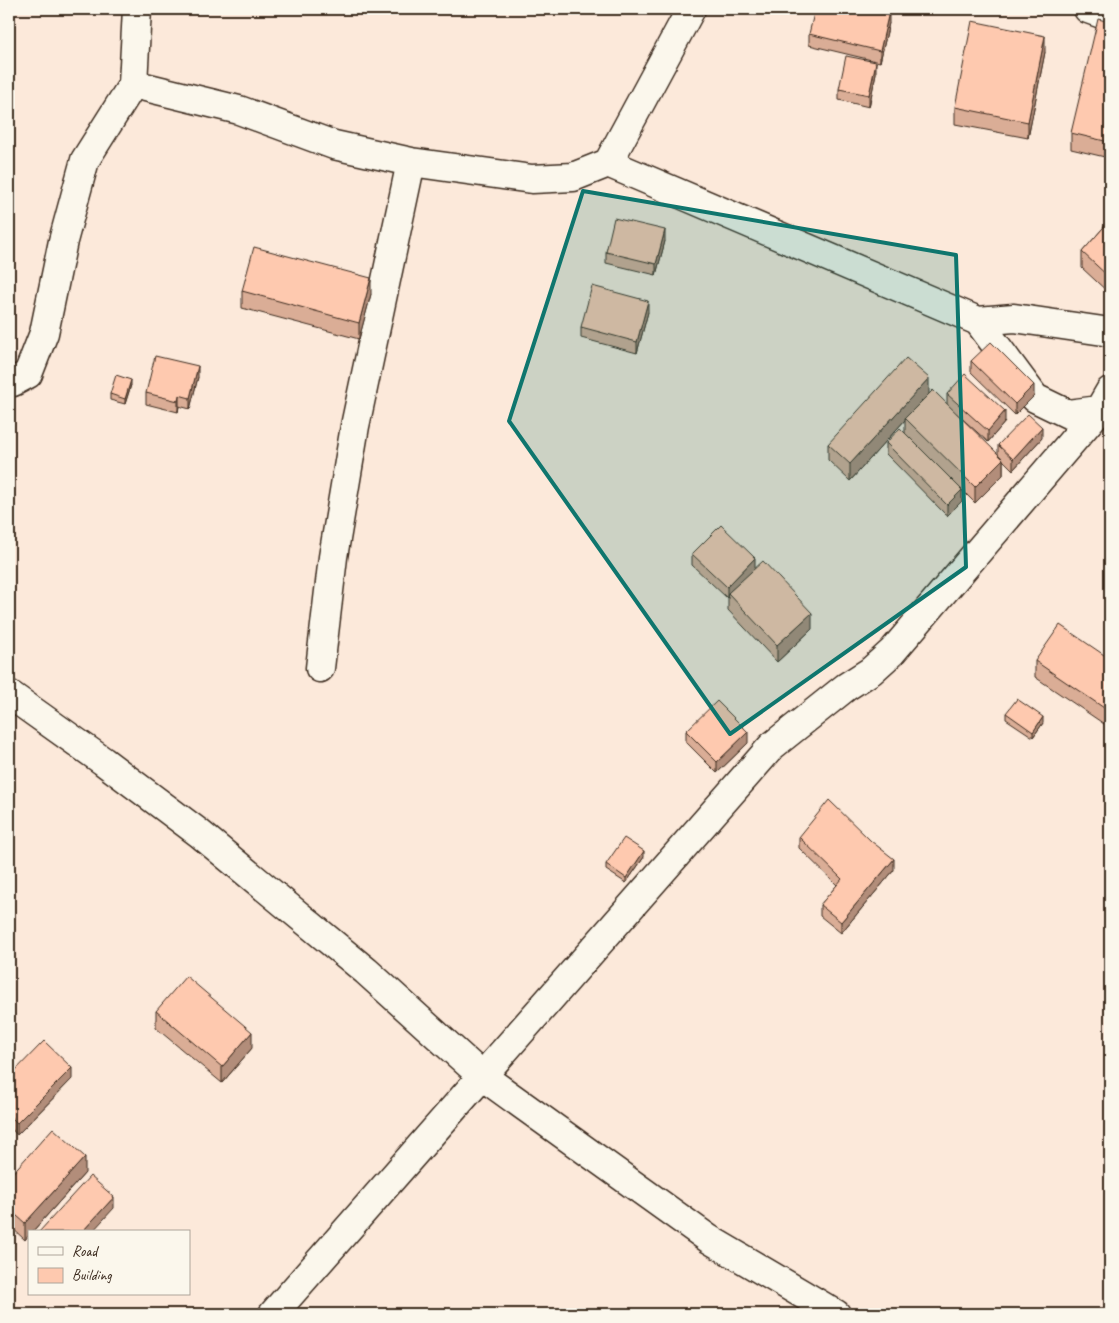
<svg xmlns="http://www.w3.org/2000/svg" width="1119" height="1323" viewBox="0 0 1119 1323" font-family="Caveat,sans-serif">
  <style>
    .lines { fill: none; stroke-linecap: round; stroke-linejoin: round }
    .minor-casing { stroke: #3b2a1e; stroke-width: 31 }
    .minor { stroke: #fbf7ec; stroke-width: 28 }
    .wall { fill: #daad96; stroke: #3b2a1e }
    .shaded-wall { fill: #b28d7a; stroke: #3b2a1e }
    .building { fill: #fec9af; stroke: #3b2a1e }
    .marked { fill: #0f766e; fill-opacity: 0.2; stroke: #0f766e; stroke-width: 4; stroke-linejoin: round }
  </style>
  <rect width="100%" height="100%" fill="#fce9da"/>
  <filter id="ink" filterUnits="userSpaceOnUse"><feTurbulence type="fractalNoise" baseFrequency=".02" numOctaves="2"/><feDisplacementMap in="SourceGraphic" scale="10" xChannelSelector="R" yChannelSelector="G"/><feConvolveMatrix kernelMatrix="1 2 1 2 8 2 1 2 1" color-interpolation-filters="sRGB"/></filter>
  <g filter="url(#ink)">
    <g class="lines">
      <g class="minor-casing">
        <path id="minor" d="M1088,9L1110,17
          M133,84L239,110L334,145L411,162L532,179L573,177L608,163L978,321L1014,318L1110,332
          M608,163L691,9
          M978,321L1035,398L1068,414L1099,410L1110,391
          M9,381L13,382L28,374L44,333L63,241L85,160L133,84L137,9
          M320,668L333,557L355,426L411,162
          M9,694L103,761L199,833L366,971L482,1076L709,1239L836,1314
          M273,1314L772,746L846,687L871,671L892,652L1099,410"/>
      </g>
      <use href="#minor" class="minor"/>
    </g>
    <path class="wall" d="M1110,22L1109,158L1071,149V133Z
      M889,23L880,62L809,45V34Z
      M1045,52L1028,138L955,124V107Z
      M876,73L869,107L839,100V89Z
      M1110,220V294L1082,268V252Z
      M665,241L656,275L606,263V252Z
      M242,291L371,294L359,339L242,308Z
      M648,312L637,353L581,338V327Z
      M971,361L1034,396L1015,415L971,372Z
      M198,377L190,409L179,406L178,412L146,404V393Z
      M131,385L125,404L110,400V394Z
      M929,394L947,404V394L1005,422L988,442L956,413L998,455V445L1042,438L1013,470L1003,460V475L975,503L962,490V501L947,516L886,454V443L905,433V420L850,481L828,460V444Z
      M692,554L755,568L812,629L777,662L728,610V597L727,598L692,565Z
      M1110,659V728L1035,677V661Z
      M1006,713L1043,723L1033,737L1006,719Z
      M686,731L748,743L717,773L686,742Z
      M799,837L871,841L894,870L841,933L820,916V905L837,885L799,848Z
      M644,857L626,883L606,870V864Z
      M156,1011L252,1048L222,1083L156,1028Z
      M9,1077L72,1079L17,1135L9,1126Z
      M85,1173L32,1232H29L25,1240L9,1225V1177Z"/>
    <path class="shaded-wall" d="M889,12V23L880,62V51Z
      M1045,36V52L1028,138V122Z
      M876,62V73L869,107V95Z
      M1110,137V153L1109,158V142Z
      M665,230V241L656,275V264Z
      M371,278V294L359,339V323Z
      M648,301V312L637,353V342Z
      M198,366V377L190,409V398Z
      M929,378V394L905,418V420L850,481V464Z
      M131,380V385L125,404V399Z
      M1034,385V396L1015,415V404Z
      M179,395V406L178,412V401Z
      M1005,411V422L988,442V431Z
      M1042,427V438L1013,470V459Z
      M1003,459V475L975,503V487Z
      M962,490V501L947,516V505Z
      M755,558V570L728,593L727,598V587Z
      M812,613V629L777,662V645Z
      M1043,717V723L1033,737V732Z
      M748,732V743L717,773V762Z
      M644,851V857L626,883V878Z
      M894,859V870L841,933V922Z
      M252,1032V1048L222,1083V1067Z
      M72,1068V1079L17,1135V1123Z
      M85,1157V1173L32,1232H29V1235L25,1240V1223Z
      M114,1197V1208L92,1232H82Z"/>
    <path class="building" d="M815,9H876L889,12L880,51L809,34Z
      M1098,19L1110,22V137L1109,142L1071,133Z
      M972,21L1045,36L1028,122L955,107Z
      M846,56L876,62L869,95L839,89Z
      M614,218L665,230L656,264L606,252Z
      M1110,220V278L1082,252Z
      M254,247L371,278L359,323L242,291Z
      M592,286L648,301L637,342L581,327Z
      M991,342L1034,385L1015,404L971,361Z
      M155,356L198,366L190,398L179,395L178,401L146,393Z
      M906,358L929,378L850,464L828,444Z
      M965,374L1005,411L988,431L947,394Z
      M116,375L131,380L125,399L110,394Z
      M933,390L1003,459L975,487L905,418Z
      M1028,414L1042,427L1013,459L998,445Z
      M900,428L962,490L947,505L886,443Z
      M721,525L755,558L727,587L692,554Z
      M763,561L812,613L777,645L728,593Z
      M1060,625L1110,659V712L1035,661Z
      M1017,699L1043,717L1033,732L1006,713Z
      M717,701L748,732L717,762L686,731Z
      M829,800L871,841L894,859L841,922L820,905L842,879L799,837Z
      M624,838L644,851L626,878L606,864Z
      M186,976L252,1032L222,1067L156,1011Z
      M44,1041L72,1068L17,1123L9,1115V1077Z
      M53,1128L85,1157L25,1223L9,1209V1177Z
      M90,1176L114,1197L82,1232H39Z"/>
  </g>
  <path class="marked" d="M583,191L956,255L966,567L730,734L509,421Z"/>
  <rect width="1119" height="1323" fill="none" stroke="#fbf7ec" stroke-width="30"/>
  <rect x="15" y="15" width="1089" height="1293" fill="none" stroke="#3b2a1e" stroke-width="2" filter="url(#ink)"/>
  <rect x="28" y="1230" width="162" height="65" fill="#fbf7ec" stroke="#aea59a"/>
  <rect x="38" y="1247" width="25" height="8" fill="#fbf7ec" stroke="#aea59a"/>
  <text x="72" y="1256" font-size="15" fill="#3b2a1e">Road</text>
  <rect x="38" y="1268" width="25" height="15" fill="#fec9af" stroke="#aea59a"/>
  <text x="72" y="1280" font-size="15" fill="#3b2a1e">Building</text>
</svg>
